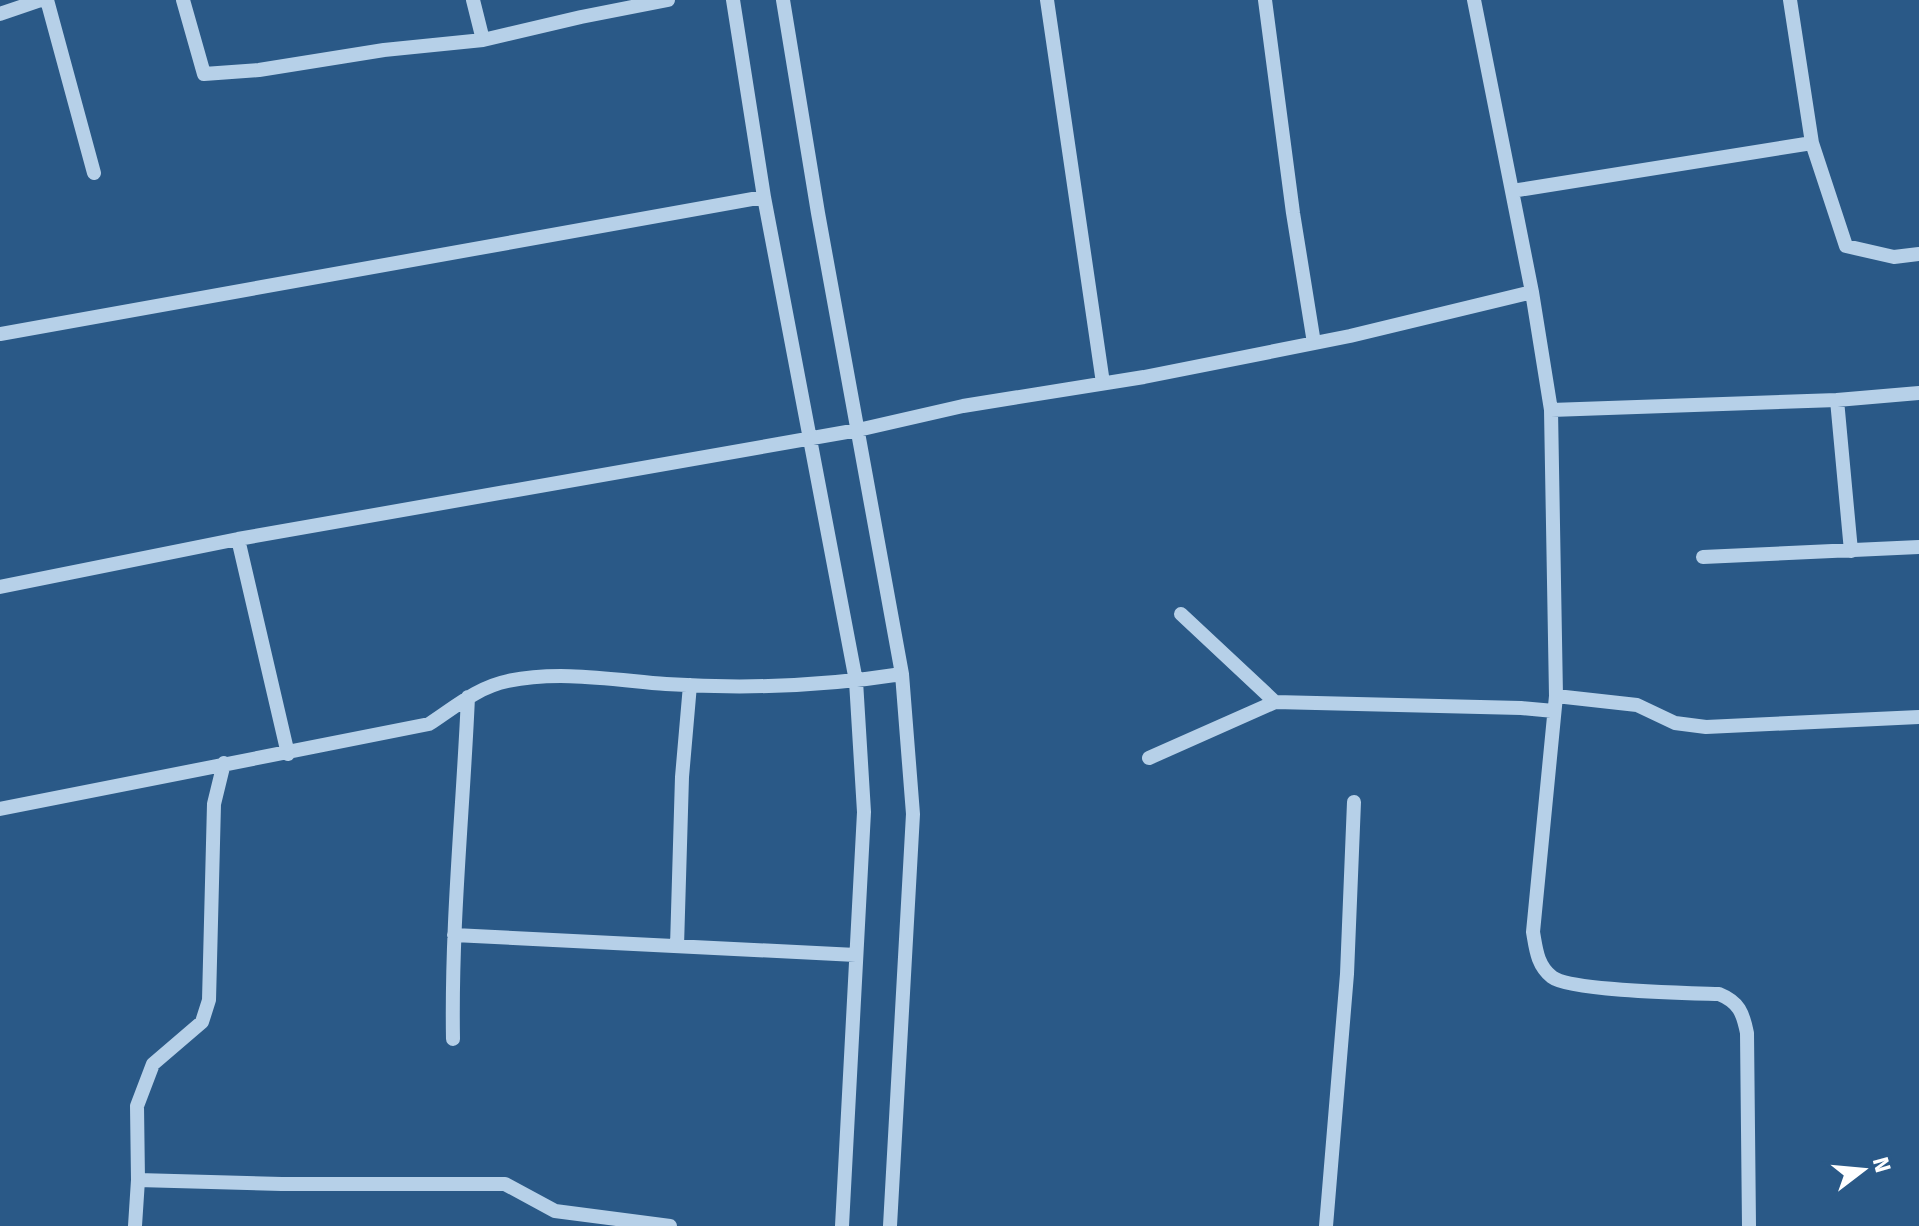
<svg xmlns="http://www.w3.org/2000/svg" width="1919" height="1226" viewBox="0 0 1919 1226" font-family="'Fira Sans',sans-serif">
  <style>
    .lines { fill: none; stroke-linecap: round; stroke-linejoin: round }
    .minor { stroke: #b6d0e8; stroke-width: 14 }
  </style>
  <rect width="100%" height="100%" fill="#2a5987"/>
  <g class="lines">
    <path class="minor" d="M47,0L94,173
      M183,0L204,74L259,70L384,50L483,40L581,17L668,0
      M473,0L483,40
      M733,0L764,197L856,681L864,812L842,1226
      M783,0L818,213L902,674L913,814L890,1226
      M1047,0L1103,383
      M1265,0L1293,213L1314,343
      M1474,0L1532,292L1551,410L1556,696L1533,932C1536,949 1537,965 1552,977C1570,991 1689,993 1719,994C1739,1002 1743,1013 1747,1033L1749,1226
      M1790,0L1812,143L1846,246L1894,257L1919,254
      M0,14L41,0
      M1512,191L1812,143
      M0,334L764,197
      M1837,400L1851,551
      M1551,410L1837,400L1919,393
      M238,539L288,754
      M1703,557L1919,547
      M0,587L238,539L858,430L963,406L1144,377L1350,336L1532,292
      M1556,696L1637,705L1675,723L1706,727L1919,717
      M1275,702L1521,708L1554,711
      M1149,758L1275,702L1181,614
      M0,809L429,724C455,707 478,687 508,681C559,670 615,680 666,684C744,689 825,686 902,674
      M454,935L856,955
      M677,946L682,777L690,685
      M453,1039C451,925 463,811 468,697
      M138,1180L282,1184H505L555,1211L670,1226
      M135,1226L138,1180L137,1106L153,1064L202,1022L209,1000L214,804L224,763
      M1326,1226L1347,974L1354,802"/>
  </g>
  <g transform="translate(1863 1170) rotate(74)" stroke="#2a5987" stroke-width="6" paint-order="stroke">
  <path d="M0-6L14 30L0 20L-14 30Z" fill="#ffffff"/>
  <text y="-12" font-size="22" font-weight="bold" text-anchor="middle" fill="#ffffff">N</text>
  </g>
</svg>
